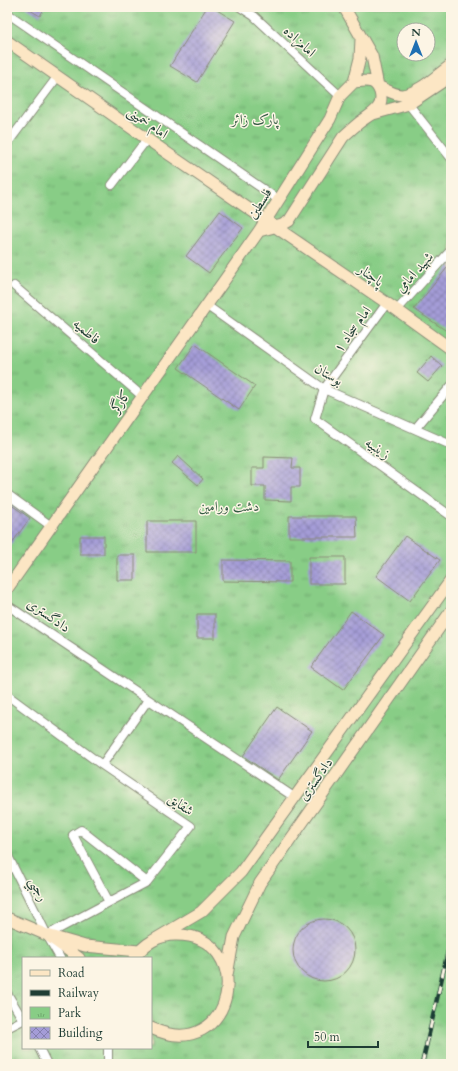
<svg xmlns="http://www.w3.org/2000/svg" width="458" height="1071" viewBox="0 0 458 1071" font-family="Cardo,Amiri,serif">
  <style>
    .park { fill: url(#park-tufts); stroke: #54855d; fill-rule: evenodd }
    .building { fill: url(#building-cross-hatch) }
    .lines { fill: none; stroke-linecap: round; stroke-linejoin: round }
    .street-casing { stroke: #898c78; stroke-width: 10 }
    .secondary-casing { stroke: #898c78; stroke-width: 13 }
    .street { stroke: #fff; stroke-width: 8 }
    .secondary { stroke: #fce6c4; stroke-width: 11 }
    .rail-casing { stroke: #1f3d34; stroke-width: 4.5 }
    .rail { stroke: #fcf5e5; stroke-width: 3; stroke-dasharray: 9; stroke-linecap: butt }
    .labels { text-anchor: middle; stroke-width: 3; stroke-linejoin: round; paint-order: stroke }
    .street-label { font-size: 14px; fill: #1f3d34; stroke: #fcf5e5 }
    .park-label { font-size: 14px; fill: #345a44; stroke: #fcf5e5 }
  </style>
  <defs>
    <pattern id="park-tufts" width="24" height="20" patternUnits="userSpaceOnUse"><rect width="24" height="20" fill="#88cd86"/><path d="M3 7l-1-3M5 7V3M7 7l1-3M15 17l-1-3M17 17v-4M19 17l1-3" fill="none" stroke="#6fa86e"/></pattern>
    <pattern id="building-cross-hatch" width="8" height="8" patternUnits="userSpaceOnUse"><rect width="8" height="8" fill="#a49cd7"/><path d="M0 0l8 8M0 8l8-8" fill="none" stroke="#8580af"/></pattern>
  </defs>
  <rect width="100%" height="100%" fill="#fcf5e5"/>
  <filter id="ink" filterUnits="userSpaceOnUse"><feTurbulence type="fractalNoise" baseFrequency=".025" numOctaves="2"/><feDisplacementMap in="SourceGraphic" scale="8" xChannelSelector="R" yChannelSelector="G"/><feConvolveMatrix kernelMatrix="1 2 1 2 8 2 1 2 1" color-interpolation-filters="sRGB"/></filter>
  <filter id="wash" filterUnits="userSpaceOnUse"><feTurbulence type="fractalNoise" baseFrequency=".012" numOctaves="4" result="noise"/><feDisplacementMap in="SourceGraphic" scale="16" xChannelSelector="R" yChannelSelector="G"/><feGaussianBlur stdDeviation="0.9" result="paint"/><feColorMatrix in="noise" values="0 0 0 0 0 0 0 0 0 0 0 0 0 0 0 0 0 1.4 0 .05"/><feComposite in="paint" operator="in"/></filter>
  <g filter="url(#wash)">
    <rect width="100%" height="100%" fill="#f3dabd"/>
    <path class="park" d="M7,7H451V1064H7ZM404,30H428V54H404ZM23,958H151V1048H23Z"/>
    <g id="blocks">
      <path class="building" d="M25,7H45L40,16Z
        M207,7H212L235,21L197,82L170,66Z
        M220,211L243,228L209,273L186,256Z
        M451,263V334L414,309Z
        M195,344L255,386L239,410L178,368Z
        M431,356L442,366L428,382L417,373Z
        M178,456L203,479L198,485L172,463Z
        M264,457L293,458L292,468H300V487H291V501L265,500V486H252V468H264Z
        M7,502L30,518L7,550Z
        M289,516H356L357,537H289Z
        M147,521H196V552H147Z
        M80,536H104V554H80Z
        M405,536L440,560L410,601L376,576Z
        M117,555H135V580H117Z
        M309,557H345V584H309Z
        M223,560L290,561V582L223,581Z
        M351,611L384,635L343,690L311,667Z
        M197,614H215V638H197Z
        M277,707L312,731L278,780L243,756Z
        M293 950a31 31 0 1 1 62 0a31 31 0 1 1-62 0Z"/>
    </g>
  </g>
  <g filter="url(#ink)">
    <use href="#blocks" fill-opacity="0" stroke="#898c78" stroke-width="1"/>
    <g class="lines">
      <g class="street-casing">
        <path id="street" d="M240,7L254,16L340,96
          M7,13L279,200
          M406,101L451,158
          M7,144L58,76
          M112,185L147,139
          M14,286L142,396
          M387,303L324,389L315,419L451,516
          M206,305L324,389L451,445
          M397,310L451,250
          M415,429L451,386
          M7,494L51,526
          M7,605L294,797
          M7,695L102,765L191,826L147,882L47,935
          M102,765L148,700
          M7,854L47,935L60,958
          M109,902L73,835L81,830L147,882
          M7,993L23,1020
          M7,1028L23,1020
          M39,1048L47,1064
          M108,1048V1064"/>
      </g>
      <g class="secondary-casing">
        <path id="secondary" d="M344,7L372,56L378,86C385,89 394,95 402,95C418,94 438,74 451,65
          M7,41L170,155L397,310L451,349
          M354,82L360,58L361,39
          M373,114L409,104L451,76
          M7,589L259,231L330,119L340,96L354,82C366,81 375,78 380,92C385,108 371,114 360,122C354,127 348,132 343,137L289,221L282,225L259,231
          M7,918L47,935
          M152,941L201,912L241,872L451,580
          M79,958L47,935L85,946L139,951
          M135,958C143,944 159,935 175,935C258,933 236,1067 151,1028
          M227,975L234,937L260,883L451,611"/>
      </g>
      <use href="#street" class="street"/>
      <use href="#secondary" class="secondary"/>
      <g class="rail-casing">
        <path id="rail" d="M422,1064L451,938"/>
      </g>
      <use href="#rail" class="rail"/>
    </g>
  </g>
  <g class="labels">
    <g class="street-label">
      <text transform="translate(300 41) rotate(43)" y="5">امامزاده</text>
      <text transform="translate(148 122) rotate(35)" y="5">امام خمینی</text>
      <text transform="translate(259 203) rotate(-57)" y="5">فلسطین</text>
      <text transform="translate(414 272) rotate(-48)" y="5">شهيد امامي</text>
      <text transform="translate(371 275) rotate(35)" y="5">پاچنار</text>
      <text transform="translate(352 329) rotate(-54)" y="5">امام سجاد ۱</text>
      <text transform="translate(87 331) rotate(41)" y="5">فاطميه</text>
      <text transform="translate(329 374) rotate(30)" y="5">بوستان</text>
      <text transform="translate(120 401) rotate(-55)" y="5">کارگر</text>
      <text transform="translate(378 448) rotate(35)" y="5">زينبيه</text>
      <text transform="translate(49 615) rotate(34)" y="5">دادگستری</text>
      <text transform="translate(315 779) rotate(-55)" y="5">دادگستری</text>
      <text transform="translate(181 804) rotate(34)" y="5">شقايق</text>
      <text transform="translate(39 889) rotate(64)" y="5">رجبي</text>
    </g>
    <g class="park-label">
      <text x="255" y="124">پارک زائر</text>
      <text x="229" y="511">دشت ورامین</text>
    </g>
  </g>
  <rect width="458" height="1071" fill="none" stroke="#fcf5e5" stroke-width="24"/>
  <rect x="22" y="957" width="130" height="92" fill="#fcf5e5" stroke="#a4ab9e"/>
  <rect x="30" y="970" width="20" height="6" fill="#fce6c4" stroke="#a4ab9e"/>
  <text x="58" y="977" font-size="12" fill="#1f3d34">Road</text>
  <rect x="30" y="990" width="20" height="6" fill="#1f3d34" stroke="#a4ab9e"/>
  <text x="58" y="997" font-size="12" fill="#1f3d34">Railway</text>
  <rect x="30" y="1007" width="20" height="12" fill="url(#park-tufts)" stroke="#a4ab9e"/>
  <text x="58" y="1017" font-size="12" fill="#1f3d34">Park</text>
  <rect x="30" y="1027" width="20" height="12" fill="url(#building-cross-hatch)" stroke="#a4ab9e"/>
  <text x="58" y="1037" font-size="12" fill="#1f3d34">Building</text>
  <g transform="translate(416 42)"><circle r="19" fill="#fcf5e5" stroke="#a4ab9e"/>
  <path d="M0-3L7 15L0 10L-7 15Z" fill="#1f6fb2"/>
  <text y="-6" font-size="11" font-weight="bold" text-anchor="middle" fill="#1f3d34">N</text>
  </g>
  <path d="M308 1041v6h70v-6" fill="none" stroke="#1f3d34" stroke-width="2"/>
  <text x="314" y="1041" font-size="12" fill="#1f3d34" stroke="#fcf5e5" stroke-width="3" paint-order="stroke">50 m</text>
</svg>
